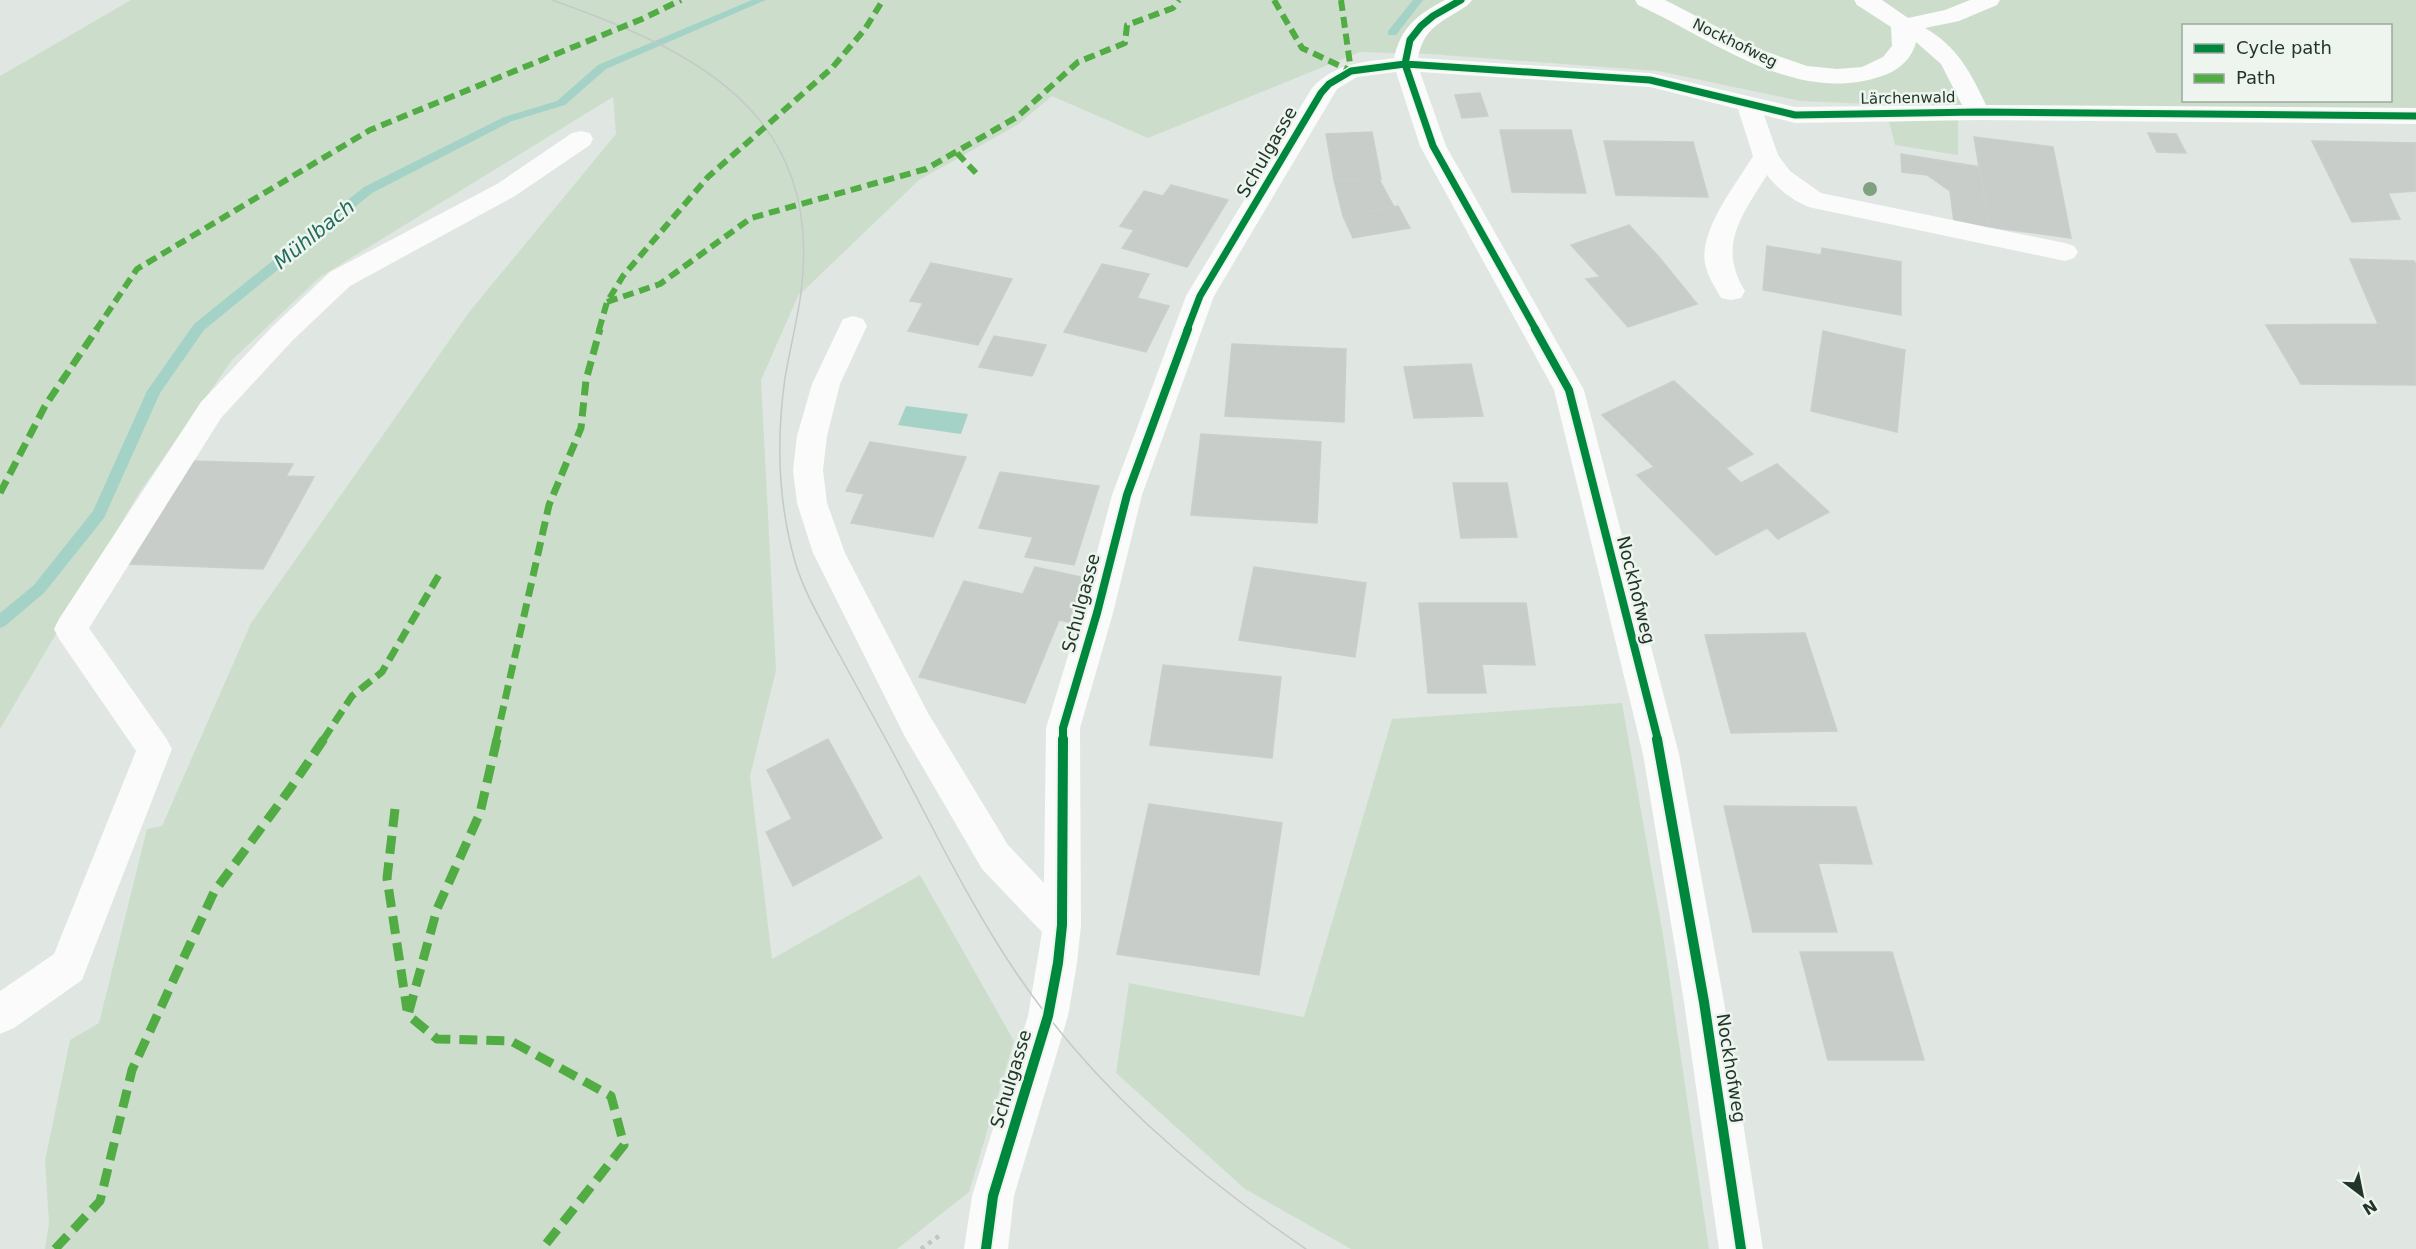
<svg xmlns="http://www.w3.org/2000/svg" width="2416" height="1249" viewBox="0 0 2416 1249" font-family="'DejaVu Sans',sans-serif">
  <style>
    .green { fill: #ccdecb; fill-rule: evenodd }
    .water { fill: #a4d2c6 }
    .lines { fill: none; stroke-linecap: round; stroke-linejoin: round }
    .stream { fill: #a4d2c6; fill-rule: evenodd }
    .building { fill: #c8cdc9; stroke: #c9cfca; stroke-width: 1.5 }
    .path { stroke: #bfc7c2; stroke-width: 4.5; stroke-dasharray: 4 5; stroke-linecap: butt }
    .minor { fill: #fafbfa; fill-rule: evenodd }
    .tram { stroke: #c5c9c7; stroke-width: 1.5 }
    .quiet-far2 { stroke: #52ac44; stroke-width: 6; stroke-dasharray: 11 6; stroke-linecap: butt }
    .quiet-far1 { stroke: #52ac44; stroke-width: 7; stroke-dasharray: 14 7; stroke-linecap: butt }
    .quiet { stroke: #52ac44; stroke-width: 9; stroke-dasharray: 18 9; stroke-linecap: butt }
    .cycleway-far2-casing { stroke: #eef5ef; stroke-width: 10 }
    .cycleway-far1-casing { stroke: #eef5ef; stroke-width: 12 }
    .cycleway-casing { stroke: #eef5ef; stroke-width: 14 }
    .cycleway-far2 { stroke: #00873e; stroke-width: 7 }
    .cycleway-far1 { stroke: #00873e; stroke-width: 8 }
    .cycleway { stroke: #00873e; stroke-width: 10 }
    .tree { fill: #7fa180 }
    .labels { text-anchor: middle; stroke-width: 5; stroke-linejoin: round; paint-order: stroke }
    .far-street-label { font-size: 15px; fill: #213629; stroke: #eef5ef }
    .street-label { font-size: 18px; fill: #213629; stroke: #eef5ef }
    .water-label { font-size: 20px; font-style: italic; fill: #226c5c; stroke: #eef5ef }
  </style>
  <rect width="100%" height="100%" fill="#e0e6e1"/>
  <path class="green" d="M131,0H2416V120L2014,110L1800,101L1658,71L1429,54L1360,52L1148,138L1052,96L1017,125L919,180L798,296L761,380L776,670L750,776L772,959L920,875L1014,1041L969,1192L897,1249H45L49,1224L45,1161L70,1040L99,1023L147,829L162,826L251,623L470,311L616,134L613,97L320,277L232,360L139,493L0,729V76ZM2184,26H2390V100H2184Z
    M1958,119V155L1895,145L1889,122Z
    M1622,703L1663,935L1709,1249H1351L1245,1189L1116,1073L1129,983L1304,1017L1392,719Z"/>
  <path class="water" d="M906,406L968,414L961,434L898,425Z"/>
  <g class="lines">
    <path class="stream" d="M752,0H766L606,69L565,105L512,121L372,193L204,330L160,393L104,518L44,593L5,626L0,628V613L34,585L93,511L147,391L194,324L364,187L504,117L557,101L598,65Z
      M1413,0H1423L1396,35H1388V31Z"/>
  </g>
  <path class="building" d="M1480,93L1488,116L1462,118L1455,95Z
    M1500,130H1571L1586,193L1512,192Z
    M1372,132L1381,179L1334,180L1326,134Z
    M2148,133L2176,134L2186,153L2157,152Z
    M1974,137L2053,147L2071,238L1989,227Z
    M1604,141L1693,142L1708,197L1616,195Z
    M2312,141L2416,143V191L2388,193L2400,219L2352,222Z
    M1901,154L1980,167L1989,227L1954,222L1950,191L1927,175L1902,172Z
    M1379,179L1394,207L1343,216L1334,180Z
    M1171,185L1228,200L1187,267L1122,248L1134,230L1120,226L1144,191L1163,196Z
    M1398,206L1410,228L1353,238L1343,216Z
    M1629,225L1659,257L1600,277L1571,245Z
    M1767,246L1821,255L1822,248L1901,262V315L1763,290Z
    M1659,257L1697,304L1628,327L1586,279L1600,277Z
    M2350,259L2414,261L2416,265V385L2301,384L2266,325L2378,324Z
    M931,263L1012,279L978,345L908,331L923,303L910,301Z
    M1102,264L1149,274L1137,298L1169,306L1146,352L1064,332Z
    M1823,331L1905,350L1897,432L1811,411Z
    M994,336L1046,345L1032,376L979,367Z
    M1232,344L1346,349L1344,422L1225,416Z
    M1471,364L1483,416L1414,418L1404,367Z
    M1674,381L1753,454L1726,468L1741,483L1777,464L1829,512L1778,539L1767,528L1716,555L1637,475L1654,467L1602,415Z
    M1201,434L1321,442L1317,523L1191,515Z
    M870,442L966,457L933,537L851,523L864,494L846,491Z
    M193,461L293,464L286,476L314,477L263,569L129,564Z
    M1000,472L1099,486L1074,565L1025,557L1033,537L979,528Z
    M1453,483H1507L1517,537L1461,538Z
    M1035,567L1090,579L1072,623L1059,620L1025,703L919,677L964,581L1023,594Z
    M1254,567L1366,583L1355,657L1239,640Z
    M1419,603H1526L1535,665L1482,664L1486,693H1428Z
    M1805,633L1837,731L1731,733L1705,635Z
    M1163,665L1281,677L1272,758L1150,745Z
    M828,739L882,838L793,886L766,832L792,819L767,770Z
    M1149,804L1282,823L1259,975L1117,954Z
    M1724,806L1856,807L1872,864L1818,863L1837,932H1753Z
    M1800,952H1892L1924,1060H1828Z"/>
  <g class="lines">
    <path class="path" d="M921,1249L939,1236"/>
    <path class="minor" d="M1445,0H1472C1468,6 1463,8 1457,12C1435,25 1423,32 1418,58L1650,73L1795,107L1962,105L1941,64L1916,42C1912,59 1898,71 1882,76C1795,106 1713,39 1638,5L1635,0H1665L1764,51L1807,66L1837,69L1862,67L1883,57L1892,46L1891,27L1857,5L1854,0H1882L1908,18L1945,10L1970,0H2000L1997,5L1959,21L1925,28C1957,46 1971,73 1986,105L2416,108V124L1978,120L1795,123L1764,115L1778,155L1790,171L1821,193L2065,243L2074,246L2078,252L2074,258L2065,261L1813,208C1797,204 1777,189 1767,175C1742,215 1717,246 1745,291L1741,298L1731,300L1721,298C1715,287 1708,277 1705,264C1699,229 1736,185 1753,156L1738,109L1650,87L1420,72L1446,146L1584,390L1679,754L1724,1002L1763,1249H1719L1684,1002L1643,754L1554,390L1420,146L1396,72L1357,77L1337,89L1214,296L1142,495L1113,613L1080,728L1081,925L1077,963L1068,1016L1014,1196L1008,1249H964L972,1196L1028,1016L1042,932L982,869L904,735L813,553L797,503L793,470L797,436L812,384L843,319L853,316L863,319L867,326L840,384L827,436L823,470L827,503L845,553L928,713L1008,845L1044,883L1046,728L1081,613L1112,495L1186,296L1312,88C1335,63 1363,62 1394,58C1401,27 1417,15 1445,0Z
      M581,131L590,133L593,139L590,145L515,196L350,286L292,341L221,418L89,628L166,738L172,749L82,980L14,1028L0,1034V991L54,954L136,751L59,639L54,629L59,619L201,402L272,327L330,272L497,184L572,133Z"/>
    <path class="tram" d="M552,0C696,51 824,113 801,293C797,321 790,349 785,378C776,441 778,504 796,565C805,593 819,617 833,643C852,678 871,712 890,747C931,823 968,902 1017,974C1093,1086 1194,1173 1306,1249"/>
    <path class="quiet-far2" d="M1274,0L1302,48L1351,71
      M1341,0L1351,71
      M957,153L976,173
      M607,302L660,284L751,218L926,169L1017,117L1078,62L1125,43L1127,25L1173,8L1179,0
      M96,330L137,269L370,130L642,19L681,0
      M599,330L607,302L623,276L708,177L832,68L865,29L883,0"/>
    <path class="quiet-far1" d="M0,493L45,406L97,329
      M323,740L352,696L382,672L439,575
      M496,740L549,505L581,428L586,380L600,329"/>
    <path class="quiet" d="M497,739L480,813L437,909L408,1015L437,1039L511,1041L611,1096L624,1145L542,1249
      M395,809L387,878L407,1010
      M55,1249L100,1201L132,1070L214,892L290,789L324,739"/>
    <g class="cycleway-far2-casing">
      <path id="cycleway-far2" d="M1461,0L1433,16L1421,26L1410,40L1405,64L1433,146L1536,330
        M1187,330L1200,296L1321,93L1329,84L1351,71L1405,64L1650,80L1795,115L1978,112L2416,116"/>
    </g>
    <g class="cycleway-far1-casing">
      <path id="cycleway-far1" d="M1535,329L1569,390L1658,740
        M1063,740V728L1097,613L1127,495L1188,329"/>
    </g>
    <g class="cycleway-casing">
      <path id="cycleway" d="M1657,739L1704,1002L1741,1249
        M986,1249L993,1196L1048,1016L1058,963L1062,925L1063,739"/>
    </g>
    <use href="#cycleway-far2" class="cycleway-far2"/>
    <use href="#cycleway-far1" class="cycleway-far1"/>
    <use href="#cycleway" class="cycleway"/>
  </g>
  <circle class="tree" cx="1870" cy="189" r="7"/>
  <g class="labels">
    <g class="far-street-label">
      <text transform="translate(1735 43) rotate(26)" y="5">Nockhofweg</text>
      <text transform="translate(1908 98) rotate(-1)" y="5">Lärchenwald</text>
    </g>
    <g class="street-label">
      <text transform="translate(1267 152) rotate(-60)" y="6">Schulgasse</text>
      <text transform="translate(1636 590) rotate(76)" y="6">Nockhofweg</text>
      <text transform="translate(1081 603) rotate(-75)" y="6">Schulgasse</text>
      <text transform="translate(1731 1068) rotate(81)" y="6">Nockhofweg</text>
      <text transform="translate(1011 1079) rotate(-73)" y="6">Schulgasse</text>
    </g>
    <g class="water-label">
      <text transform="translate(314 234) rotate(-39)" y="7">Mühlbach</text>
    </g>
  </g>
  <rect x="2182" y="24" width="210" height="78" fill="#eef5ef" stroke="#9ca9a0" stroke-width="1.5"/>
  <rect x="2194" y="44" width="30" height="9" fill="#00873e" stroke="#9ca9a0" stroke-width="1.5"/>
  <text x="2236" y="54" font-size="18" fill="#213629">Cycle path</text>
  <rect x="2194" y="74" width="30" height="9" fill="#52ac44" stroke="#9ca9a0" stroke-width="1.5"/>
  <text x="2236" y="84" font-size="18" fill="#213629">Path</text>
  <g transform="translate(2362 1195) rotate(148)" stroke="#eef5ef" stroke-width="4.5" paint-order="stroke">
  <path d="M0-4.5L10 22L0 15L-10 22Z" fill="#213629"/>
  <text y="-9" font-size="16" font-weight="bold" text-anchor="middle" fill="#213629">N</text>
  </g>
</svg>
